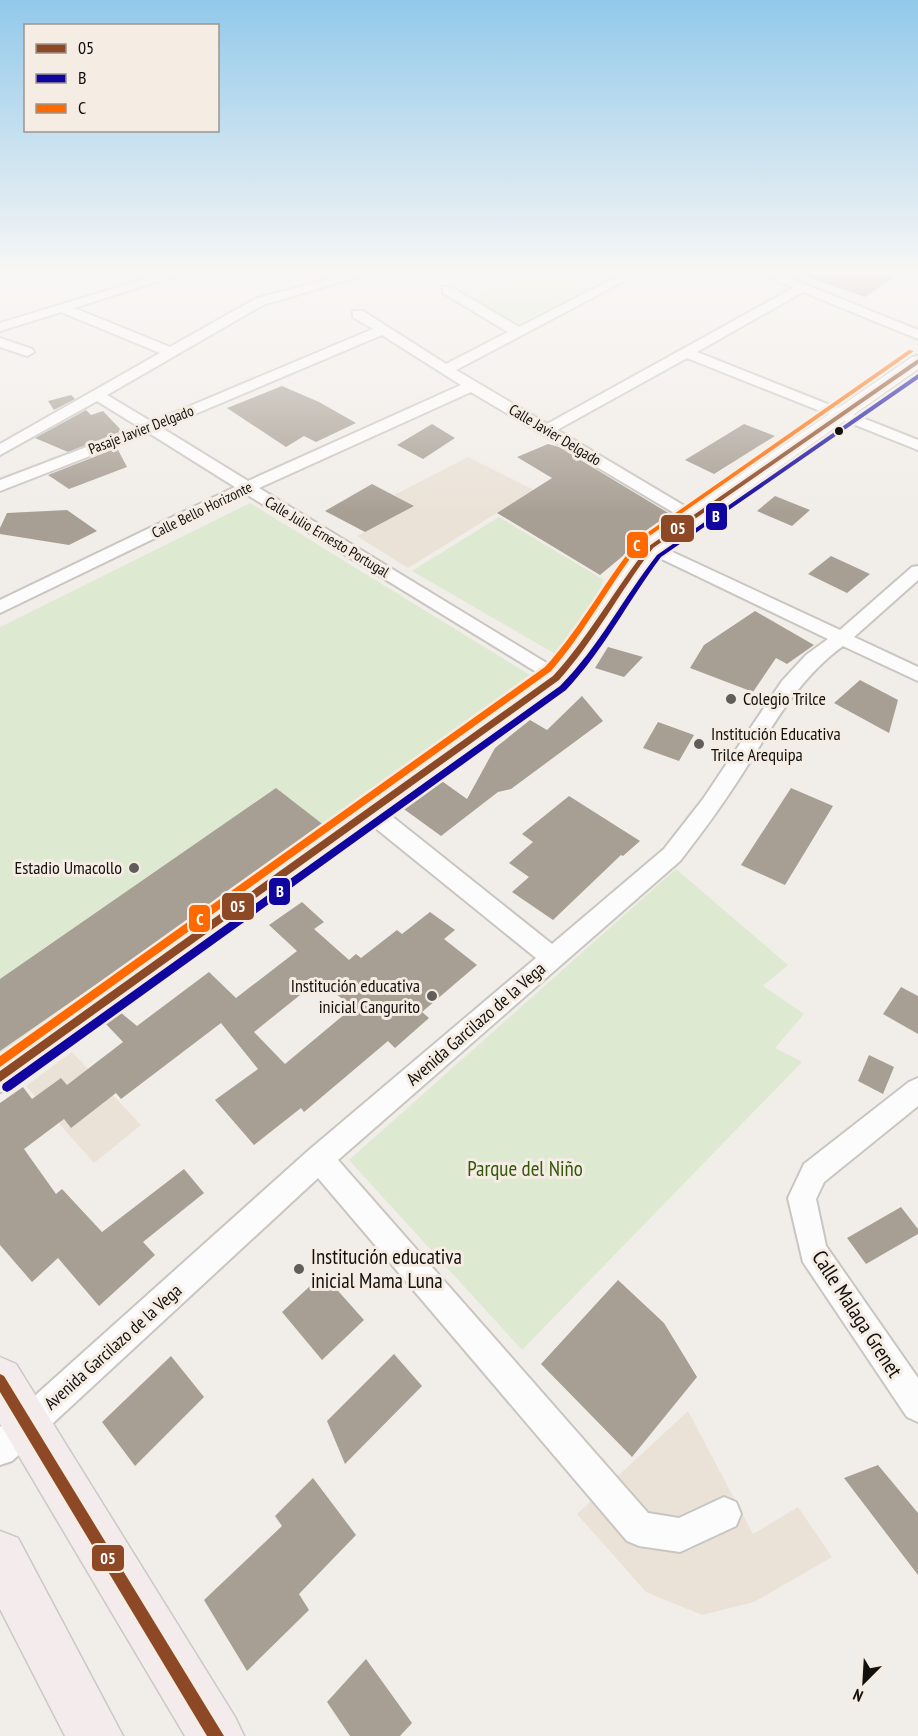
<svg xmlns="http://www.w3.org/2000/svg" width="918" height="1736" viewBox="0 0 918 1736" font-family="'PT Sans Narrow',sans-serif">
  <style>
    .built { fill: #eae2d7 }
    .green { fill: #dee9d1 }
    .building { fill: #a89f94; fill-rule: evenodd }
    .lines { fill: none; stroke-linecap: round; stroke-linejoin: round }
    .minor-casing { stroke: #c9c6c2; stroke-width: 4 }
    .tertiary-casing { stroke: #c9c6c2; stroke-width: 4 }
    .primary-casing { stroke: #cbc9c7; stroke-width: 3 }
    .minor { fill: #fdfcfc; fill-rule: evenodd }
    .tertiary { fill: #fdfcfc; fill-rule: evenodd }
    .primary { fill: #f4ebec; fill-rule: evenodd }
    .bus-1-casing { stroke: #f5ede4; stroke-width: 5 }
    .bus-2-casing { stroke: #f5ede4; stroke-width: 5 }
    .bus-3-casing { stroke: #f5ede4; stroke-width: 5 }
    .bus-1 { fill: #8d4925; fill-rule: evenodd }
    .bus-2 { fill: #10069f; fill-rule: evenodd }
    .bus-3 { fill: #ff6900; fill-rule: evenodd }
    .bus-dot { fill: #13100d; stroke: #f5ede4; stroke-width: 2 }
    .poi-dot { fill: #615d5a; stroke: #f5ede4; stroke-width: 2 }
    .labels { text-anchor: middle; stroke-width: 6; stroke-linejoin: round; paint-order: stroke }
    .far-street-label { font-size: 15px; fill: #13100d; stroke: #f5ede4 }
    .poi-label { font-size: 18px; fill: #13100d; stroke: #f5ede4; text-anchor: start }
    .street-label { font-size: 18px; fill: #13100d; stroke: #f5ede4 }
    .near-park-label { font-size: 21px; fill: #34580a; stroke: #f5ede4 }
    .near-poi-label { font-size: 21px; fill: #13100d; stroke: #f5ede4; text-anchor: start }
    .near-street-label { font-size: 21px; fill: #13100d; stroke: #f5ede4 }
    .line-badge { stroke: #f5ede4; stroke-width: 2 }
    .badge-label { font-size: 16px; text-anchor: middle; font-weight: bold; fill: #fff }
  </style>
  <rect width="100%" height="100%" fill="#f1ede8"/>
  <path class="built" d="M468,457L534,490L408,568L357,536L414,506L394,495Z
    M72,1052L141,1125L94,1163L26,1086Z
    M688,1411L753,1534L798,1507L832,1557L754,1602L702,1615L646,1592L577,1514Z"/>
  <path class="green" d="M503,271H564L593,288L515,325L471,298L494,290L478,278Z
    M250,503L538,680L0,1056V627Z
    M499,517L604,580C592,607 581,636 559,656L412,571Z
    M676,869L788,965L763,986L804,1014L775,1048L802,1062L522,1350L349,1160Z"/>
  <path class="building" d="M801,271H903L865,297L801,275Z
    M282,386L319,402L356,423L316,442L304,436L286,447L227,408Z
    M71,395L75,399L54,410L48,401Z
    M86,410L91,415L103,411L122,431L68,452L35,438Z
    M432,424L455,438L423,459L397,445Z
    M744,424L775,436L714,474L685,460Z
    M548,444L559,447L675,517L642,540L600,575L497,513L552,478L517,457Z
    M117,448L127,467L69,489L48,475Z
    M372,484L414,506L365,532L325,511Z
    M775,496L810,510L792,526L757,511Z
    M67,510L97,531L69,545L0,534V528L7,513Z
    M831,556L870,574L847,593L808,574Z
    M755,611L814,645L787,664L776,658L753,692L690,668L704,645Z
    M608,647L643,657L624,677L595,668Z
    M860,680L898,700L889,733L834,703Z
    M582,696L603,721L511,789L498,792L441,836L401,807L439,779L467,799L495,748L530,720L547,730Z
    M658,722L694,735L679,761L643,748Z
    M276,788L325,826L0,1051V979Z
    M791,788L833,806L785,885L741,865Z
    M569,796L640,841L623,856L621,855L553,920L512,892L529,877L509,863L533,842L522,834Z
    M302,902L324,922L314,929L349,960L356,954L361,958L397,930L402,934L430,912L455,930L444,939L477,965L422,1012L429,1018L395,1048L388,1041L304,1112L301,1108L254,1145L215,1100L258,1069L221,1023L121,1099L116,1093L71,1128L64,1119L24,1149L56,1194L62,1189L102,1232L184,1169L204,1193L143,1242L155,1255L99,1306L58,1258L32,1282L0,1245V1103L23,1087L32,1099L61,1078L67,1085L123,1042L105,1023L120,1012L137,1026L209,972L236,998L297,951L269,925ZM320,979L352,1008L285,1064L254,1032Z
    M901,987L918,996V1034L883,1014Z
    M869,1055L894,1067L883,1094L858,1081Z
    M901,1207L918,1229V1234L866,1264L847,1238Z
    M323,1274L364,1320L322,1360L282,1312Z
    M618,1280L664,1323L697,1377L632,1457L541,1364Z
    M394,1354L422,1386L345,1464L327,1421Z
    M171,1356L204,1397L135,1466L102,1422Z
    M878,1465L918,1513V1575L844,1478Z
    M313,1478L356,1535L299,1594L309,1610L247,1671L204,1600L282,1526L275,1516Z
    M366,1659L412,1723L400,1736H350L327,1702Z"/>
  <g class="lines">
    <g class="minor-casing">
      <path id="minor" d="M171,271H189L74,308L170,347L255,299L357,271H376L263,305L107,395L152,422L373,329L353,317V311H363L446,364L508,332L443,293V287H451L519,327L628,271H643L456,370L547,424L793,288L756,271H772L918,330V339L803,292L697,352L918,440V450L687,358L557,430L698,514L700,517L698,520H686L471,392L259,488L563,673L566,678L563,683L556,684L246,494L0,613V600L235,487L149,433L0,491V480L139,427L97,401L0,455V444L160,353L61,312L0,331V323ZM382,335L461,385L248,481L162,428Z
        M0,338L32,349L34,352L27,356L0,347Z
        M651,542L840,630L912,567L918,566V580L854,637L918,667V681L843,646C796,680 770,731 739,779C721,807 701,834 680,861L338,1160L648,1513L679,1518L724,1497L736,1502L741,1514L736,1526L680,1552L639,1546L627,1541L318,1178L12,1461L0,1465V1427L309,1150L536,958L363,818L360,812L363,806L371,804L379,806L552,944L664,849L703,799L782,681L806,655L828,639L645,551L643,547L645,543Z
        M918,1078V1106L824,1182L816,1199L826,1246L918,1378V1422L907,1417L803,1262L788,1198L804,1164L909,1082Z"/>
    </g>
    <g class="tertiary-casing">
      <path id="tertiary" d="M918,356V369L659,552C624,594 603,644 565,684L12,1088L0,1092V1058L547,672C587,634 608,584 643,542L912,357Z"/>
    </g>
    <g class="primary-casing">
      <path id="primary" d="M0,1357L16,1364L235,1717L244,1736H185L0,1424Z
        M0,1531L18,1538L123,1736H65L0,1609Z"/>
    </g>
    <use href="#minor" class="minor"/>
    <use href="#tertiary" class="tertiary"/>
    <use href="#primary" class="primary"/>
    <g class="bus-1-casing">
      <path id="bus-1" d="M918,359V364L653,548C620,591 595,640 559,680L0,1082V1071L553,676C590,636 615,588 649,546Z
        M0,1374L4,1376L224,1736H207L0,1392Z"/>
    </g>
    <g class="bus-2-casing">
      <path id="bus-2" d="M918,374V379L661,557C628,601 604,650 566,690L11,1090L7,1092L3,1090L2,1087L3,1084L560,686C599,647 623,598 657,555Z"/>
    </g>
    <g class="bus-3-casing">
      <path id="bus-3" d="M909,350L914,351L645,539C611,581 587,630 551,671L0,1067V1056L545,667C582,627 606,578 641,537Z"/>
    </g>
    <use href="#bus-1" class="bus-1"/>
    <use href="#bus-2" class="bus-2"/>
    <use href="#bus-3" class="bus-3"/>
  </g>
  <linearGradient id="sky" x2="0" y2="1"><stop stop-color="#92c9ea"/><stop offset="0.53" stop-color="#f9f7f5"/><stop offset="1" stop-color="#f9f7f5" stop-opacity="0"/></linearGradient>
  <rect width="918" height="514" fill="url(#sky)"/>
  <circle class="bus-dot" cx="839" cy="431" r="5"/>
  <g class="poi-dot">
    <circle cx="731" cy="699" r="6"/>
    <circle cx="699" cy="744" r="6"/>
    <circle cx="134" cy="868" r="6"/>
    <circle cx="432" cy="996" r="6"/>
    <circle cx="299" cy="1269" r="6"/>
  </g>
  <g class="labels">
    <g class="far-street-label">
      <text transform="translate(141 430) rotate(-21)" y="5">Pasaje Javier Delgado</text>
      <text transform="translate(555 435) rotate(31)" y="5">Calle Javier Delgado</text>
      <text transform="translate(202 510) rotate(-26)" y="5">Calle Bello Horizonte</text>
      <text transform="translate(327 537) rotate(31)" y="5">Calle Julio Ernesto Portugal</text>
    </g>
    <g class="poi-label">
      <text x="743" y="705">Colegio Trilce</text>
      <text x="711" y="740">Institución Educativa<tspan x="711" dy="21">Trilce Arequipa</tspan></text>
      <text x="122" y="874" text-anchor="end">Estadio Umacollo</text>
      <text x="420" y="992" text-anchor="end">Institución educativa<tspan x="420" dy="21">inicial Cangurito</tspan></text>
    </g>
    <g class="street-label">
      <text transform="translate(476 1024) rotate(-41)" y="6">Avenida Garcilazo de la Vega</text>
      <text transform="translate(113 1347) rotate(-42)" y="6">Avenida Garcilazo de la Vega</text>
    </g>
    <g class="near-park-label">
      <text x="525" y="1176">Parque del Niño</text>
    </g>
    <g class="near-poi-label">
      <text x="311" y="1264">Institución educativa<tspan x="311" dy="24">inicial Mama Luna</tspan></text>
    </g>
    <g class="near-street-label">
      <text transform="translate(857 1314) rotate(57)" y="7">Calle Malaga Grenet</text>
    </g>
  </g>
  <g class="line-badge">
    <rect x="705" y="502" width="23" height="29" rx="6" fill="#10069f"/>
    <rect x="660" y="514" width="35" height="29" rx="6" fill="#8d4925"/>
    <rect x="626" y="531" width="23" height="28" rx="6" fill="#ff6900"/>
    <rect x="268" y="877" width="23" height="29" rx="6" fill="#10069f"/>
    <rect x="221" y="892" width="34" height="29" rx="6" fill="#8d4925"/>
    <rect x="188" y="904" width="23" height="29" rx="6" fill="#ff6900"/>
    <rect x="91" y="1544" width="34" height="28" rx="6" fill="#8d4925"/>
  </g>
  <g class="badge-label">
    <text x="716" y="522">B</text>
    <text x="678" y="534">05</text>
    <text x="637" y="551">C</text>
    <text x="280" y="897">B</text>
    <text x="238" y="912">05</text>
    <text x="200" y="925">C</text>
    <text x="108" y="1564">05</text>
  </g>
  <rect x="24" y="24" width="195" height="108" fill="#f5ede4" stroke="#9b958e" stroke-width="1.5"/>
  <rect x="36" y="44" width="30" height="9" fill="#8d4925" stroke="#9b958e" stroke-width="1.5"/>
  <text x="78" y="54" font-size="18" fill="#13100d">05</text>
  <rect x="36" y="74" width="30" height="9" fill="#10069f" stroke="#9b958e" stroke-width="1.5"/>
  <text x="78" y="84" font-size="18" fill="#13100d">B</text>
  <rect x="36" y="104" width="30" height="9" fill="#ff6900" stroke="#9b958e" stroke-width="1.5"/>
  <text x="78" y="114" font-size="18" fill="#13100d">C</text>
  <g transform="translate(864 1682) rotate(204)" stroke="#f5ede4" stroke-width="4.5" paint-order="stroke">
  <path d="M0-4.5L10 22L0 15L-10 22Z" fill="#13100d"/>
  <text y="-9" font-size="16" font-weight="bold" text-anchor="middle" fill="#13100d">N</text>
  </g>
</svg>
